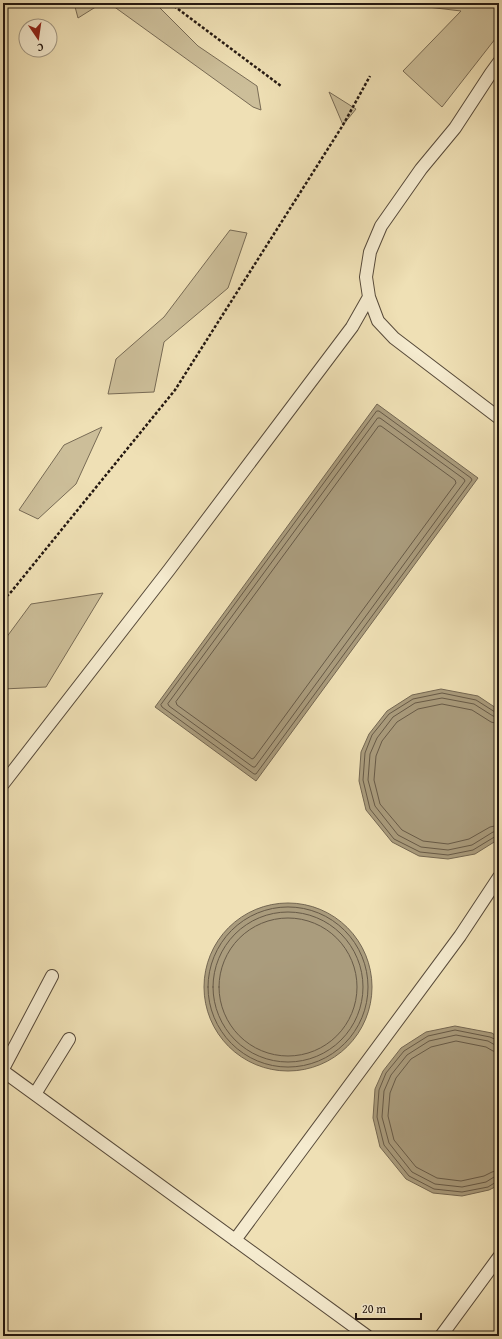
<svg xmlns="http://www.w3.org/2000/svg" width="502" height="1339" viewBox="0 0 502 1339" font-family="'Gentium Book Plus',serif">
  <style>
    .green { fill: #ccbe99; stroke: #786b55 }
    .water { fill: #aa9c7d; stroke: #746752 }
    .lines { fill: none; stroke-linecap: round; stroke-linejoin: round }
    .shore { stroke: #675a47; stroke-width: 1 }
    .service-casing { stroke: #574a3a; stroke-width: 14 }
    .path { stroke: #241811; stroke-width: 2.5; stroke-dasharray: 3 2; stroke-linecap: butt }
    .service { stroke: #f5ebcf; stroke-width: 12 }
  </style>
  <rect width="100%" height="100%" fill="#efe0b5"/>
  <filter id="stains"><feTurbulence type="fractalNoise" baseFrequency=".005" numOctaves="4"/><feColorMatrix values="0 0 0 0 .2 0 0 0 0 .09 0 0 0 0 .02 0 0 0 .5 -.17"/></filter>
  <radialGradient id="worn" r=".72"><stop offset=".6" stop-color="#630" stop-opacity="0"/><stop offset="1" stop-color="#630" stop-opacity=".3"/></radialGradient>
  <path class="green" d="M74,3H102L78,18Z
    M109,3H155L198,46L257,86L261,110L253,107Z
    M412,3H499V34L442,107L403,71L461,11L411,5Z
    M329,92L356,109L343,125Z
    M230,230L247,233L228,288L164,342L154,392L108,394L116,359L164,317Z
    M102,427L76,484L38,519L19,510L64,445Z
    M103,593L46,687L3,689V642L31,604Z"/>
  <path class="water" d="M377,404L478,478L256,781L155,707Z
    M441,689L478,696L499,710V839L475,854L448,859L419,856L392,842L366,810L359,781L361,752L369,734L387,711L412,695Z
    M204 987a84 84 0 1 1 168 0a84 84 0 1 1-168 0Z
    M455,1026L492,1033L499,1038V1185L489,1190L462,1196L433,1193L406,1179L380,1147L373,1118L375,1089L383,1071L401,1048L426,1032Z"/>
  <g class="lines">
    <path class="shore" d="M377,411H379L471,478L472,480L256,774H254L162,707L161,705Z
      M378,418H380L464,479L465,481L255,767H253L169,706L168,704Z
      M379,426H381L455,480L456,483L254,758L252,759L177,705L176,702Z
      M499,713L495,712L476,700L442,693L413,699L389,714L372,735L365,753L363,780L370,809L394,839L420,852L448,855L473,850L496,836H499
      M499,718L493,716L474,704L442,698L415,703L393,717L377,738L370,754L368,780L375,806L398,835L421,847L448,850L472,845L493,832L499,831
      M499,724L491,722L472,710L442,704L418,709L397,722L382,741L376,756L374,780L380,804L402,830L423,841L448,844L469,839L490,827L499,825
      M208 987a80 80 0 1 1 160 0a80 80 0 1 1-160 0Z
      M213 987a75 75 0 1 1 150 0a75 75 0 1 1-150 0Z
      M219 987a69 69 0 1 1 138 0a69 69 0 1 1-138 0Z
      M499,1041L490,1037L455,1030L428,1036L404,1051L386,1073L379,1090L377,1117L384,1145L409,1176L434,1189L462,1192L488,1187L496,1182H499
      M499,1046L495,1045L488,1041L456,1035L429,1041L407,1055L391,1075L384,1091L382,1117L389,1143L412,1172L435,1184L462,1187L486,1182L494,1177L499,1176
      M499,1052L493,1051L486,1047L456,1041L431,1047L411,1059L396,1078L390,1093L388,1116L394,1140L416,1167L437,1178L461,1181L484,1176L492,1172L499,1170"/>
    <g class="service-casing">
      <path id="service" d="M499,62L491,73L455,128L421,169L381,226L370,252L366,277L369,297L378,321L394,338L499,418
        M3,784L169,570L352,327L369,297
        M3,1069L52,976
        M3,1071L367,1336
        M35,1094L69,1039
        M235,1240L460,936L499,877
        M441,1336L499,1257"/>
    </g>
    <path class="path" d="M170,3L281,86
      M3,600L11,592L175,390L343,125L370,76"/>
    <use href="#service" class="service"/>
  </g>
  <rect width="502" height="1339" fill="none" stroke="#efe0b5" stroke-width="16"/>
  <rect x="4" y="4" width="494" height="1331" fill="none" stroke="#241811" stroke-width="2"/>
  <rect x="8" y="8" width="486" height="1323" fill="none" stroke="#241811"/>
  <g transform="translate(38 38) rotate(167)"><circle r="19" fill="#f5ebcf" stroke="#a19783"/>
  <path d="M0-3L7 15L0 10L-7 15Z" fill="#8f2418"/>
  <text y="-6" font-size="11" font-weight="bold" text-anchor="middle" fill="#241811">С</text>
  </g>
  <path d="M356 1313v6h65v-6" fill="none" stroke="#241811" stroke-width="2"/>
  <text x="362" y="1313" font-size="12" fill="#241811" stroke="#f5ebcf" stroke-width="3" paint-order="stroke">20 m</text>
  <rect width="100%" height="100%" filter="url(#stains)"/>
  <rect width="100%" height="100%" fill="url(#worn)"/>
</svg>
